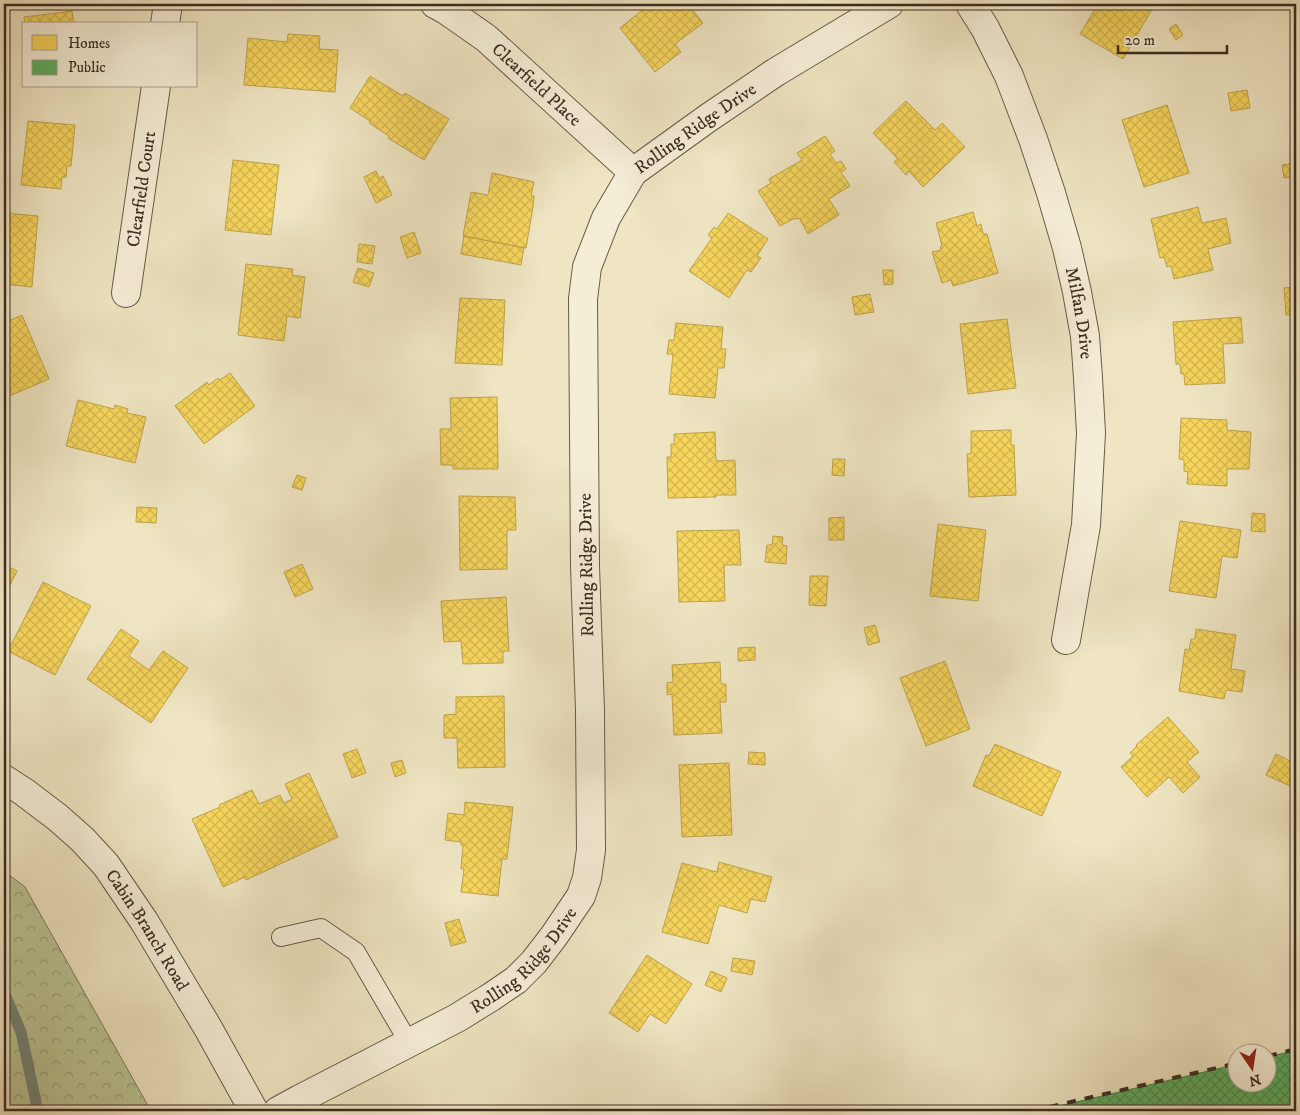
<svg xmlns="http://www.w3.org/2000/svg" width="1300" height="1115" viewBox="0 0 1300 1115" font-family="'IM FELL DW Pica',serif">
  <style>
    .forest { fill: url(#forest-crowns); stroke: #7b785b }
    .homes { fill: url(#homes-cross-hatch); stroke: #bea24b }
    .public { fill: url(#public-cross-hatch); stroke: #51874e }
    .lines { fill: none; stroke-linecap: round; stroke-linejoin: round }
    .stream { stroke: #748479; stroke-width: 11 }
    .service-casing { stroke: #695a4b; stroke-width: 20 }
    .minor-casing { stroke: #695a4b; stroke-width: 30 }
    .service { stroke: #f5eed7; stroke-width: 18 }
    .minor { stroke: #f5eed7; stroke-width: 28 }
    .rail { stroke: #3c2c23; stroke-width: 4; stroke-dasharray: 9 9; stroke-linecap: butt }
    .labels { text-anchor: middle; stroke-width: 5; stroke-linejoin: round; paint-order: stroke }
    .street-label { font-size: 18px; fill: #3c2c23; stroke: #f5eed7 }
  </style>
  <defs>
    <pattern id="forest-crowns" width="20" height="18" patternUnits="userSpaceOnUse" patternTransform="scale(1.25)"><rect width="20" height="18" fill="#bac493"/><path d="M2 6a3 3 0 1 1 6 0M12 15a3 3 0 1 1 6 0" fill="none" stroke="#989f78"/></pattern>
    <pattern id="homes-cross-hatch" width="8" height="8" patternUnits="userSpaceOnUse" patternTransform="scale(1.25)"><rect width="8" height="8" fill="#f6d55c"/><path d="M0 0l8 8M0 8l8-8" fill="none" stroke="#d4b750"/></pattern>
    <pattern id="public-cross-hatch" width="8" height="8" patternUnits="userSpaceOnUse" patternTransform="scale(1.25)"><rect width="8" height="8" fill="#5aae61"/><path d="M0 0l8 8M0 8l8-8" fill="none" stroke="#4c8e50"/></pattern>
  </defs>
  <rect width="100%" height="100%" fill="#efe5c2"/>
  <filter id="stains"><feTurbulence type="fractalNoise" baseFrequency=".004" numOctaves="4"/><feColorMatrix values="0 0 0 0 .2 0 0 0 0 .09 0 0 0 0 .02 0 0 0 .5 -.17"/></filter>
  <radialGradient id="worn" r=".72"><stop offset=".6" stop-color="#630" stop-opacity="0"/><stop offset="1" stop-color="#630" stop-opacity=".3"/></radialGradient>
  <path class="forest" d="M4,871L25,887L151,1111H4Z"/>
  <path class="homes" d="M650,4H688L703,23L675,44L681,52L655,72L620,28Z
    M1098,4H1155L1123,59L1080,34Z
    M72,11L74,24H25L24,17Z
    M1176,24L1183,35L1176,40L1169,29Z
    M288,34L320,36L319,49L338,50L335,92L244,85L248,38L287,42Z
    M370,76L403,96L405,93L449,119L424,160L388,138L389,136L369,123L370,121L350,108Z
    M1247,90L1250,108L1231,111L1228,93Z
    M906,101L935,130L942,123L965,147L923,187L909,171L906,175L894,162L898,159L873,133Z
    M1167,105L1189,173L1144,187L1122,120Z
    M28,121L75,125L71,166H67L66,177H62L61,189L21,185Z
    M825,136L835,151L830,154L836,163L841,161L846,169L841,172L850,186L829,199L839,215L808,234L799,218L795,219V218L780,226L758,191L771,183L769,179L802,160L797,153Z
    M233,160L279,165L271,235L225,230Z
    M1296,163V176L1284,178L1282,165Z
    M376,171L379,178L383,176L392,195L376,203L364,177Z
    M492,173L534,182L531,196H534L533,207L526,248L463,236L471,192L488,195Z
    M1198,207L1202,223L1226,218L1231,243L1208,249L1213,270L1174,279L1171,266L1167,267L1164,257L1160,258L1151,219Z
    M973,212L977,226L981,224L983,234H987L998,273L953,286L951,280L942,283L932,252L941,250L940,247L942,246L936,223Z
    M4,213L38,216L32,287L4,284Z
    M728,213L768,239L757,256L761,258L751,272L747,270L729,298L689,271L712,238L708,235L714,227L717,229Z
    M414,232L421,253L407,258L400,237Z
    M464,236L524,248L521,265L461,254Z
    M359,244L375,246L372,264L357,262Z
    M246,264L293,269L292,275L305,277L300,318L287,316L284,341L238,335Z
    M358,268L374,273L369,287L353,282Z
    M883,270H893V284L884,285Z
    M1296,287V314L1286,315L1284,288Z
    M870,294L874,312L855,315L852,297Z
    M460,298L505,300L502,365L455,363Z
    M22,315L49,379L7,397L4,390V323Z
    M1241,317L1243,343L1223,344L1225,383L1185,385L1184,374H1181L1180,364H1176L1173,322Z
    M1007,319L1016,388L968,394L960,324Z
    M676,323L723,327L721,349H726L724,368H718L715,398L669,394L673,354H667L669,340H674Z
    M230,373L255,406L204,444L175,406L207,382L209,385L218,378L220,380Z
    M497,397L498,469H453V465H441L440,429H451L450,398Z
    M78,400L114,409L115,405L128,409L127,413L146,417L135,463L66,446Z
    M1181,418L1227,420V430L1251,432L1249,469H1227V486L1187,484L1188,472L1184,471V460L1179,459Z
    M1011,430V445H1014L1016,495L969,497L967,454L971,453V431Z
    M715,432L716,461L735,460L736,495H716V497L668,498L667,457H671V444H674V434Z
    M833,459H845L844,476L832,475Z
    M297,475L306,478L302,490L292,487Z
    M459,496L515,497L516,530H507V569L460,570Z
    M137,507L157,508L156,523L136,522Z
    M1252,513L1265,514V532L1251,531Z
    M844,517V540H829V518Z
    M1180,521L1241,530L1237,558L1222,556L1216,598L1169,591Z
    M938,524L986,530L978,601L930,596Z
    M739,530L741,565H724L725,601L679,602L677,531Z
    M773,536L783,537L782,545L787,546L786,564L765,562L767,545H772Z
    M302,564L313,589L295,597L284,572Z
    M5,565L17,571L10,585L4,582V568Z
    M810,576H828L826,606L809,605Z
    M43,582L91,606L55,675L8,651Z
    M506,597L509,651H503V663L463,664L461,641L444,642L441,601Z
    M875,625L880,642L868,645L864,628Z
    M121,629L139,641L129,656L149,670L163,651L188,668L151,723L87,679Z
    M1196,629L1236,635L1231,669L1245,671L1242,692L1226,690L1224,699L1179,691L1185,649L1189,650L1191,639H1195Z
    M755,647V660L738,661V648Z
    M945,661L970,729L926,746L900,678Z
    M720,662L721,684H726V702H720L722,733L674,735L672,694L667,695V683L673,682L672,665Z
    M504,696L505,767L458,768L457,738H444V715L456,714V697Z
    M1168,717L1199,752L1187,762L1200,777L1183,793L1169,777L1147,797L1121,767L1133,756L1130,753L1137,746L1136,745Z
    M995,744L1061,772L1042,816L973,786L986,755L989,756Z
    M357,749L366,773L352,778L343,754Z
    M749,752L765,753V765L748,764Z
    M1276,754L1296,764V772L1290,786L1266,775Z
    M402,760L406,773L395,777L391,763Z
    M729,763L732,835L682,837L679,765Z
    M309,773L338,837L246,880L245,877L223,887L192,819L220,807L219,805L252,790L259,804L280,795L284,803L292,799L285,784Z
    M465,802L513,807L507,859H502L498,896L461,892L464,869H461L463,845H461V842L445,840L448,813L464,815Z
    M719,862L772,877L765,902L751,899L747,913L719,905L708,944L662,932L682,863L717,872Z
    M459,919L466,942L451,946L445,923Z
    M647,955L692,984L666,1024L650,1014L638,1032L609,1013Z
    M733,958L755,961L752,975L731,971Z
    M711,971L727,978L721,992L705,985Z"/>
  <path class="public" d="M1296,1050V1111H1038L1238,1064V1082H1268V1057Z"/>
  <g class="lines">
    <path class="stream" d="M4,992L21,1032L36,1102V1111"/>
    <g class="service-casing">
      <path id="service" d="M281,937L321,928L356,952L409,1043"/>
    </g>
    <g class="minor-casing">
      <g id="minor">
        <path id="s1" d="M435,4L446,10L486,38L633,172"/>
        <path id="s2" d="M970,4L985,28L1009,76L1033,139L1051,193L1067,248L1077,292L1085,336L1088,378L1091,433L1086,525L1066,640"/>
        <path d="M165,24L168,4"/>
        <path id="s3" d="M126,293L156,86"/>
        <path id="s4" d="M4,779L24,792L57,817L82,839L106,865L144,921L208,1028L254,1111"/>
        <path id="s5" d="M278,1111L300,1099L457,1018L491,997L516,980L534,962L554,936L581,896L587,878L591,850L590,711L585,566L583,299L587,267L606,218L633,172L708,118L776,72L889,4"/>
      </g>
    </g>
    <use href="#service" class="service"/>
    <use href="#minor" class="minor"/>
    <path class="rail" d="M1268,1056L1296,1049
      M1032,1111L1238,1063"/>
  </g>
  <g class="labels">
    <g class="street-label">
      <text dy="6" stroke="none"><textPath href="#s1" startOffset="130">Clearfield Place</textPath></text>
      <text dy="6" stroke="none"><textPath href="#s5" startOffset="1191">Rolling Ridge Drive</textPath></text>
      <text dy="6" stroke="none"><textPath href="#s3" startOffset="105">Clearfield Court</textPath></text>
      <text dy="6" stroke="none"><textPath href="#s2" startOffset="330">Milfan Drive</textPath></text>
      <text transform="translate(586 565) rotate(-91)" y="6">Rolling Ridge Drive</text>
      <text dy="6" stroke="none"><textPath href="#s4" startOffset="211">Cabin Branch Road</textPath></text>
      <text dy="6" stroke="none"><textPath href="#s5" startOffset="291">Rolling Ridge Drive</textPath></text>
    </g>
  </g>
  <rect width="1300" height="1115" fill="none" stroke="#efe5c2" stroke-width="20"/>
  <rect x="5" y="5" width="1290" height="1105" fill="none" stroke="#3c2c23" stroke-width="2.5"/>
  <rect x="10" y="10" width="1280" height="1095" fill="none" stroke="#3c2c23"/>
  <rect x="22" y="22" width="175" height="65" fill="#f5eed7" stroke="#aba08f"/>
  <rect x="32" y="35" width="25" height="15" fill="#f6d55c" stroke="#aba08f"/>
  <text x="68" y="48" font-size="15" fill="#3c2c23">Homes</text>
  <rect x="32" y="60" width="25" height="15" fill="#5aae61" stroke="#aba08f"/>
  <text x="68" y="72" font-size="15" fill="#3c2c23">Public</text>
  <g transform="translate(1252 1068) rotate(167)"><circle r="24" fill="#f5eed7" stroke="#aba08f"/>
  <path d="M0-4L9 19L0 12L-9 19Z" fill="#8f2418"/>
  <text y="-8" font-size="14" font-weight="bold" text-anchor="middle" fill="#3c2c23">N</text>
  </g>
  <path d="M1118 45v8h109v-8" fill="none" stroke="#3c2c23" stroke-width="2.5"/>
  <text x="1125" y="45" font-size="15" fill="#3c2c23" stroke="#f5eed7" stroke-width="4" paint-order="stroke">20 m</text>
  <rect width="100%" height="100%" filter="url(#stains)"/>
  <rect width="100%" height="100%" fill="url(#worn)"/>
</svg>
